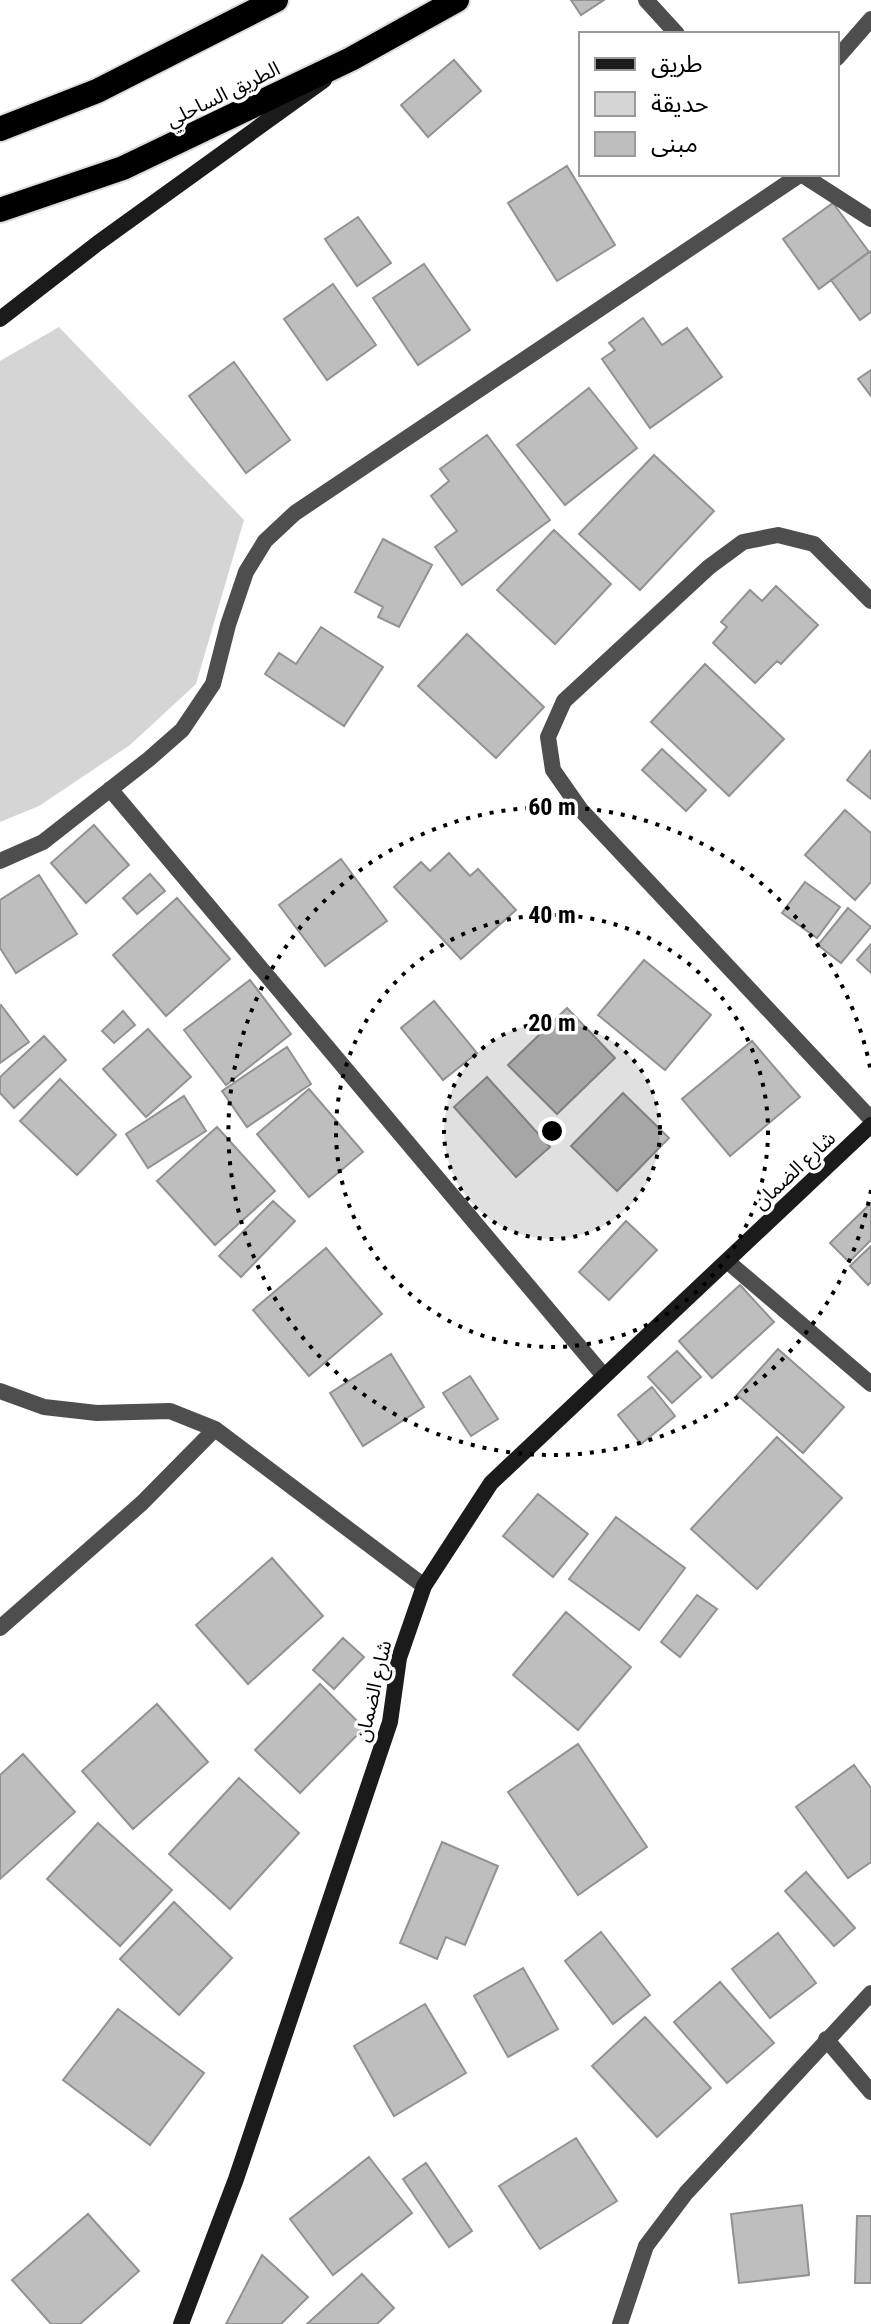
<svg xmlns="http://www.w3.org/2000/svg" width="871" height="2324" viewBox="0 0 871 2324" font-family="'Roboto Condensed','Noto Sans Arabic',sans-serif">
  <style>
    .green { fill: #d5d5d5 }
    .building { fill: #bebebe; stroke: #929292; stroke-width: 2 }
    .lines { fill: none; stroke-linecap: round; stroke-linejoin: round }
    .highway-casing { stroke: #dbdbdb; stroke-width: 28 }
    .street { stroke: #4e4e4e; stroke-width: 16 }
    .secondary { stroke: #1b1b1b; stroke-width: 16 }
    .highway { stroke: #000; stroke-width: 24 }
    .ring { fill: none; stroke: #000; stroke-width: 4; stroke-dasharray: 4 8 }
    .labels { text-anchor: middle; stroke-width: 7; stroke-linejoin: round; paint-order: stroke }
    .street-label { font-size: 20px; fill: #000; stroke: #fff }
    .centre { fill: #000; stroke: #fff; stroke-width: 4 }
    .ring-label { font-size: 24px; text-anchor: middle; font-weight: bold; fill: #000; stroke: #fff; stroke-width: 7; stroke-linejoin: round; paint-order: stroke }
  </style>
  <rect width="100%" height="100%" fill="#fff"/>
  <path class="green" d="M59,327L244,520L196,684L130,745L39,806L0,822V361Z"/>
  <path class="building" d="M571,0H604L581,15Z
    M454,60L481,91L428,137L401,105Z
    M567,166L615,245L557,281L508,203Z
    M833,203L869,252L819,289L783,239Z
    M358,217L391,263L357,286L325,239Z
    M871,251V312L860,320L831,280Z
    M424,264L470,330L418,365L373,298Z
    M333,284L376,345L327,380L284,319Z
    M643,318L662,345L687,328L722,377L650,428L602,359L615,350L609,343Z
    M234,362L290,440L246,473L189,396Z
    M871,370V396L858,379Z
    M589,388L637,448L565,505L517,445Z
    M487,435L550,520L462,585L435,547L457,531L431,496L449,481L440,469Z
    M654,455L714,511L640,590L579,534Z
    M554,530L611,584L555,644L497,590Z
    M383,539L432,565L399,627L378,617L383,607L355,592Z
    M776,586L818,625L781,664L777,661L755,683L713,643L727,627L721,622L750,590L762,601Z
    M321,627L383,667L344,726L265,674L279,653L296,664Z
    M467,634L544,707L496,758L418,686Z
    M705,664L784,739L729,796L651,722Z
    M662,749L706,790L686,811L642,770Z
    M871,750V799L847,780Z
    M845,810L871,833V882L855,900L805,855Z
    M94,825L129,865L86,903L51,863Z
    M449,853L470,876L478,869L516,910L461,959L394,887L421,862L430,871Z
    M341,859L387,921L325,966L279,905Z
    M150,874L165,891L137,914L123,898Z
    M39,875L77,934L16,973L0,948V900Z
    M805,882L840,907L817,938L782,913Z
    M177,898L230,959L166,1016L113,955Z
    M848,908L871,927L841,963L818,945Z
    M871,944V973L857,960Z
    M644,960L711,1015L665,1070L598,1015Z
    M250,980L291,1034L226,1085L184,1030Z
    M434,1001L477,1053L443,1080L401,1028Z
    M1,1005L29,1042L0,1063V1006Z
    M567,1008L615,1058L557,1114L508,1065Z
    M123,1011L135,1025L114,1043L102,1031Z
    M148,1029L191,1077L146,1117L103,1069Z
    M44,1036L66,1060L14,1108L0,1093V1077Z
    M752,1041L800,1097L730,1156L682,1099Z
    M287,1047L311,1084L247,1127L222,1091Z
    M487,1077L550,1147L516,1177L454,1107Z
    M60,1079L116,1135L77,1175L20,1121Z
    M309,1089L363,1152L309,1197L257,1134Z
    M623,1093L669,1138L617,1191L571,1146Z
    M184,1096L206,1131L148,1168L126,1134Z
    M217,1127L275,1191L215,1245L157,1181Z
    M273,1201L295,1221L241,1277L219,1256Z
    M871,1203V1240L849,1262L830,1243Z
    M626,1221L657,1250L609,1300L579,1272Z
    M871,1246V1282L868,1285L850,1266Z
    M326,1248L382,1314L309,1376L253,1310Z
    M740,1285L774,1322L712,1378L679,1341Z
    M778,1349L844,1407L803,1453L737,1395Z
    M677,1351L701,1377L672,1403L648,1377Z
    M391,1354L424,1407L363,1446L330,1393Z
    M470,1376L498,1419L471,1436L443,1393Z
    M652,1387L675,1416L641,1444L618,1415Z
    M777,1437L842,1498L757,1589L691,1529Z
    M538,1494L588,1534L553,1577L503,1536Z
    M616,1517L685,1568L639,1630L569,1579Z
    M272,1558L323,1616L248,1684L196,1625Z
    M697,1595L717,1609L680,1657L661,1642Z
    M566,1612L631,1667L578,1730L513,1675Z
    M343,1638L364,1657L334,1689L313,1670Z
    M320,1684L364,1728L300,1793L255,1750Z
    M157,1704L208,1762L133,1829L82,1771Z
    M578,1744L647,1847L578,1895L508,1792Z
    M23,1754L75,1812L0,1879V1775Z
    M854,1765L871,1788V1862L848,1878L796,1807Z
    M239,1778L299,1833L230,1909L169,1854Z
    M98,1823L172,1890L120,1946L47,1879Z
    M442,1842L498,1866L465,1945L446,1937L437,1959L400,1943Z
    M806,1872L855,1928L834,1946L785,1891Z
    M174,1902L232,1958L179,2015L120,1959Z
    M601,1932L650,1995L613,2024L565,1961Z
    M778,1933L816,1983L770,2018L732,1969Z
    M523,1968L558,2029L508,2057L474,1996Z
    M720,1982L774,2043L727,2083L674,2022Z
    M425,2004L466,2073L394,2116L354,2046Z
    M118,2009L204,2073L150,2145L63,2080Z
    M645,2017L711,2088L657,2137L592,2066Z
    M576,2138L617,2201L540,2249L499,2186Z
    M369,2157L412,2213L333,2275L290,2219Z
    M426,2163L472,2231L449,2247L403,2179Z
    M802,2205L809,2275L739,2283L731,2214Z
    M88,2214L139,2271L80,2324H51L12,2280Z
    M857,2216H871V2283H855Z
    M262,2255L308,2297L281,2324H226Z
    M362,2274L394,2308L377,2324H307Z"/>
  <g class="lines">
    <g class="highway-casing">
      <path id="highway" d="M0,129L97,91L276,0
        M0,210L123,168L351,59L457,0"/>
    </g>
    <path class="street" d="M646,0L677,34
      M837,58L871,19
      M801,174L871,219
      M871,601L814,544L778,535L743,542L709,567L564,701L548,737L553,770L581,810L871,1119
      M110,789L604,1376
      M0,861L43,842L149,759L182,730L213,684L228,625L246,572L265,541L295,513L801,174
      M727,1261L871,1384
      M0,1391L44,1407L97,1413L170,1411L215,1429L424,1586
      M0,1628L142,1503L215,1429
      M826,2039L871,2092
      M620,2324L646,2246L686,2193L871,1993"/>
    <path class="secondary" d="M0,319L98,243L324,80
      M181,2324L236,2179L390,1722L399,1658L424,1586L491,1483L871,1125"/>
    <use href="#highway" class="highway"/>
  </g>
  <circle cx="552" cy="1131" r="108" fill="#000" fill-opacity=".12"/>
  <g class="ring">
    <circle cx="552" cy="1131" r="108"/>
    <circle cx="552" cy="1131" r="216"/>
    <path d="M871 1190A324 324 0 1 1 871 1072"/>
  </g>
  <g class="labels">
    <g class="street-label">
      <text transform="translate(223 94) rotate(-26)" y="7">الطريق الساحلي</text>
      <text transform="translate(794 1170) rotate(-43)" y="7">شارع الضمان</text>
      <text transform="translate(373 1691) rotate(-77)" y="7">شارع الضمان</text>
    </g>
  </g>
  <circle cx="552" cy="1131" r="12" class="centre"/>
  <g class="ring-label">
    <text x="552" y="815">60 m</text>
    <text x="552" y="923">40 m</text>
    <text x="552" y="1031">20 m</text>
  </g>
  <rect x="579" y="32" width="260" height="144" fill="#ffffff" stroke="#999999" stroke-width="2"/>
  <rect x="595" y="58" width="40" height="12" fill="#1b1b1b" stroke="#999999" stroke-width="2"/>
  <text x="651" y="72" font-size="24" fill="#000000">طريق</text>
  <rect x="595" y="92" width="40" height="24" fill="#d5d5d5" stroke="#999999" stroke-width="2"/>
  <text x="651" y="112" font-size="24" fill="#000000">حديقة</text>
  <rect x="595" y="132" width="40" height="24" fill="#bebebe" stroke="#999999" stroke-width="2"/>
  <text x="651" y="152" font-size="24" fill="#000000">مبنى</text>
</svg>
